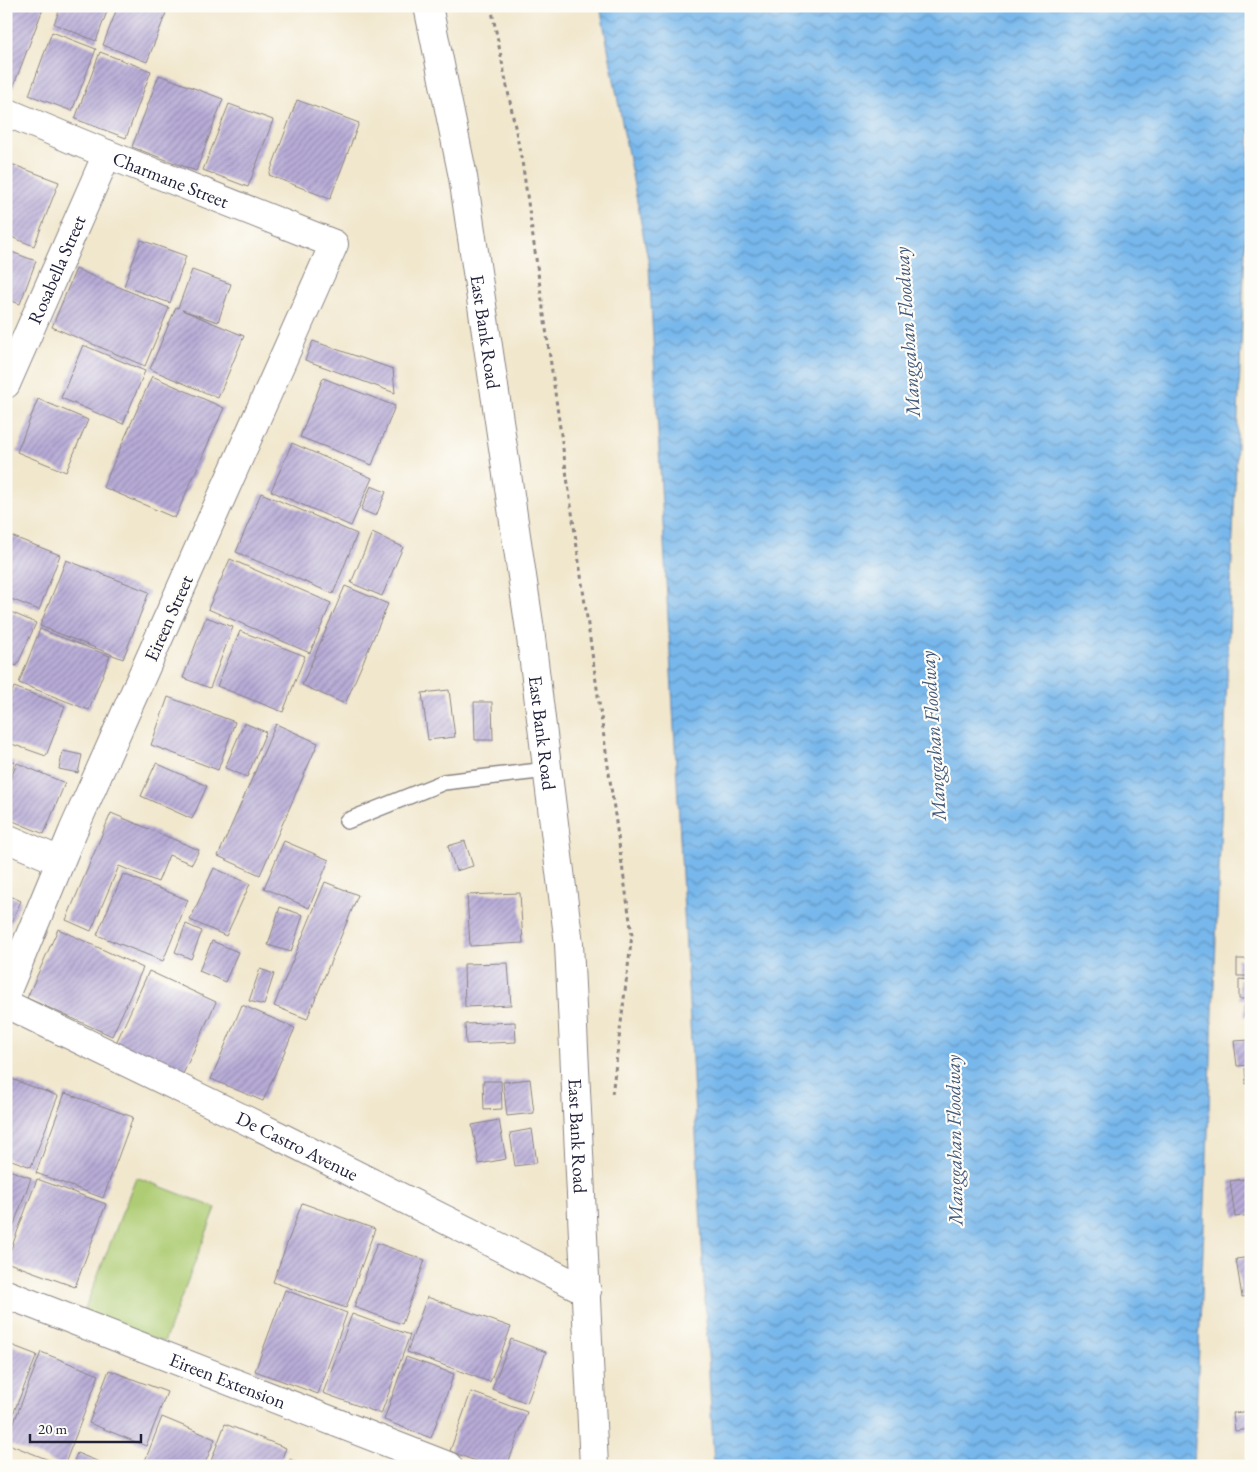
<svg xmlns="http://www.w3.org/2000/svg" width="1257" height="1472" viewBox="0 0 1257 1472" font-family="'EB Garamond',serif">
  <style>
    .pitch { fill: #aecc73; stroke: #687757 }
    .water { fill: url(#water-waves); stroke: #4c6c93 }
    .building { fill: url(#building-hatch) }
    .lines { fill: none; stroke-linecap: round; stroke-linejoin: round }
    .lane-casing { stroke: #8a8484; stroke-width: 18 }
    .street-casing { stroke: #8a8484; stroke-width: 30 }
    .secondary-casing { stroke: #8a8484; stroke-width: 30 }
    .path { stroke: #8a8484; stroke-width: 3; stroke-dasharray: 4 4; stroke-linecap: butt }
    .lane { stroke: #fff; stroke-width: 15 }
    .street { stroke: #fff; stroke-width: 28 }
    .secondary { stroke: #fff; stroke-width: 28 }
    .labels { text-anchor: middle; stroke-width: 4.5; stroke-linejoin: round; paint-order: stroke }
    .street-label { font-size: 19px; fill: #22223b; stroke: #fdfcf7 }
    .water-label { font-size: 20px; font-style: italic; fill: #405679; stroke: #fdfcf7 }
  </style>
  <defs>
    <pattern id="water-waves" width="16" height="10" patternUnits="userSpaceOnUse" patternTransform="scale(1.25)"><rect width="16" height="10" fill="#77b7eb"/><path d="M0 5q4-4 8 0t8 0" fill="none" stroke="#6194c0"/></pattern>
    <pattern id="building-hatch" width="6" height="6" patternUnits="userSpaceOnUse" patternTransform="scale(1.25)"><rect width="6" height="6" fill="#b8acd7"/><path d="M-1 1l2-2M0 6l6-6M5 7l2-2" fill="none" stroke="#958cb0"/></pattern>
  </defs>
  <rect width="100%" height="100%" fill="#fdfcf7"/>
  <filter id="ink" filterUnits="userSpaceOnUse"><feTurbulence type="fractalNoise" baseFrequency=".02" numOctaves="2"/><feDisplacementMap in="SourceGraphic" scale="10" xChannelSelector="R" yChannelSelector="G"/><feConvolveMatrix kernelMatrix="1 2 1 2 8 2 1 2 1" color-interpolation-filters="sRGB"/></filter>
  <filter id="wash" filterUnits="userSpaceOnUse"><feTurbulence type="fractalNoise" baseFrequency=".0096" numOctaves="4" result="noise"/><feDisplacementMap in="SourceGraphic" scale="20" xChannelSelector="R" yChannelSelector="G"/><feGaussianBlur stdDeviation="1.12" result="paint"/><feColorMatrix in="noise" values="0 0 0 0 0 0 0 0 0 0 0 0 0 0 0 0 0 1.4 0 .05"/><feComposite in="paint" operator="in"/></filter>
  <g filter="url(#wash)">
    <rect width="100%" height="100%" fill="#f1e7cd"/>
    <path class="pitch" d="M136,1177L216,1208L164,1342L84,1311Z"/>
    <path class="water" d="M600,6H1251V106L1194,1466H714L649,265Z"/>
    <g id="blocks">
      <path class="building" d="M6,6H44L12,90L6,88Z
        M61,6H109L96,41L54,24Z
        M118,6H149L166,13L147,62L103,45Z
        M52,32L96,49L72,111L29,95Z
        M100,52L151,71L126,138L75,119Z
        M159,75L223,99L196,171L132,147Z
        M297,100L359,123L330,199L269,175Z
        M229,104L273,120L248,187L203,170Z
        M6,162L59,182L34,246L6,235Z
        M141,240L186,256L170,303L124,286Z
        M6,250L36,261L20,304L6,299Z
        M76,269L169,308L145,366L52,327Z
        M192,270L231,284L218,322L182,310L244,336L218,398L150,369L176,307L178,308Z
        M313,341L393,369L395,393L305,360Z
        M83,345L145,371L123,424L61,398Z
        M152,376L224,408L175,518L103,487Z
        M323,378L395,406L372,465L300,437Z
        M38,399L88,420L66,472L17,452Z
        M292,443L372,478L351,526L271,491Z
        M371,486L386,492L376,516L361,510Z
        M261,493L357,534L333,594L236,552Z
        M372,533L403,547L382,596L351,583Z
        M6,534L60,555L39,610L6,597Z
        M230,559L331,603L310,653L208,609Z
        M66,560L149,592L123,659L40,626Z
        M345,586L388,604L345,704L302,685Z
        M6,610L36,623L17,666L6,662Z
        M206,617L233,627L210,688L183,678Z
        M40,629L110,656L89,710L19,683Z
        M240,631L305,656L283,712L217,686Z
        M14,687L65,706L46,756L6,742V707Z
        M449,690L455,737L428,740L422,693Z
        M168,697L235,722L218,770L151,745Z
        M474,702H492L493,740H475Z
        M244,723L266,732L247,777L225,768Z
        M276,724L318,743L260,875L218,856Z
        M63,751L82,755L78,773L59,769Z
        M6,759L15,762L6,783Z
        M17,763L65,783L44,834L6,818V789Z
        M156,763L207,786L192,819L141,796Z
        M111,813L199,850L192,864L169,855L158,882L119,866L91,931L66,920Z
        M284,841L329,860L309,908L264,888Z
        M465,841L473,866L456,871L448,846Z
        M214,868L250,884L226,936L190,920Z
        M123,874L188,900L163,961L97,935Z
        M325,882L358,895L307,1019L274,1006Z
        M520,893L523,943L470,946L467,895Z
        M6,894L21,901L6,934Z
        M280,907L303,915L291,952L268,945Z
        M186,924L202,931L191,959L175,952Z
        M58,929L143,968L112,1036L27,998Z
        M212,941L238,952L225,982L199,971Z
        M1237,959H1251V976H1237Z
        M508,963L511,1005L465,1007L464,964Z
        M260,969L274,974L264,1005L249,1001Z
        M149,971L216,1002L183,1074L116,1043Z
        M1239,979L1251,980V999H1239Z
        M1245,1001H1251V1017H1244Z
        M242,1005L295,1028L263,1101L211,1079Z
        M515,1022L516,1042L466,1044L465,1024Z
        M1251,1040V1065L1237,1066L1234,1041Z
        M1251,1067V1084H1246L1245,1068Z
        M6,1077L58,1096L31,1167L6,1158Z
        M530,1079L534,1113L507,1116L503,1082Z
        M483,1081H501L502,1109L484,1110Z
        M65,1093L133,1117L103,1198L36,1173Z
        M499,1120L506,1159L479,1164L472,1125Z
        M532,1129L537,1163L515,1166L510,1133Z
        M6,1169L31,1178L6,1246Z
        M1251,1178V1215L1235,1217L1230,1181Z
        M37,1179L106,1204L75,1287L6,1262Z
        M302,1203L375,1229L346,1308L273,1282Z
        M377,1243L425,1260L402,1324L354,1307Z
        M1251,1257V1296L1242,1297L1236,1259Z
        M285,1290L347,1313L318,1394L255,1371Z
        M427,1297L511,1327L490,1382L407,1352Z
        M1251,1298V1312H1250L1248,1299Z
        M352,1314L410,1335L381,1414L323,1393Z
        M511,1339L546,1352L527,1403L492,1389Z
        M6,1343L37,1355L13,1414L6,1411Z
        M41,1352L99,1375L64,1466L6,1443Z
        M406,1357L454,1374L431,1438L384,1420Z
        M109,1370L167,1392L146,1446L89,1423Z
        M471,1392L527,1412L507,1466H488L450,1451Z
        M1251,1411V1429L1235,1431L1233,1413Z
        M162,1417L215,1439L204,1466H143Z
        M225,1424L286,1448L279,1466H209Z
        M77,1453L109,1466H72Z
        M290,1459L306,1466H287Z"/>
    </g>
  </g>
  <g filter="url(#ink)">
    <use href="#blocks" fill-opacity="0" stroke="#8a8484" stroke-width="1"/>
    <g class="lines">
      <g class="lane-casing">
        <path id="lane" d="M347,821L444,782L547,770"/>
      </g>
      <g class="street-casing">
        <g id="street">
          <path id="s1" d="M6,112L107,154L334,244L73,831L6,993"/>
          <path id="s2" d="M6,384L107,154"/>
          <path d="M6,838L60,861"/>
          <path id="s3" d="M6,1294L448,1466"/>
        </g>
      </g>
      <g class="secondary-casing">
        <g id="secondary">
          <path id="s4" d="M428,6L463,177L530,630L569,944L594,1466"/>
          <path id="s5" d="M6,1004L283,1138L587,1291"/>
        </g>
      </g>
      <path class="path" d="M491,6L523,167L632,935L612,1095"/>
      <use href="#lane" class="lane"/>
      <use href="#street" class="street"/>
      <use href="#secondary" class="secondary"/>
    </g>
  </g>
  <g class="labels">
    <g class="street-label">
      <text dy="7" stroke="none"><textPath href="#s1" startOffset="178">Charmane Street</textPath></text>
      <text dy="7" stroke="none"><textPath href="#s2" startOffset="125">Rosabella Street</textPath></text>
      <text dy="7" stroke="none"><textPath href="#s4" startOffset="331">East Bank Road</textPath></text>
      <text transform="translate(168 618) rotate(-66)" y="7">Eireen Street</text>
      <text dy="7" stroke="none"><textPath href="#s4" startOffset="736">East Bank Road</textPath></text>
      <text dy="7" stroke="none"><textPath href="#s4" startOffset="1141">East Bank Road</textPath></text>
      <text dy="7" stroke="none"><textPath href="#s5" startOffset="324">De Castro Avenue</textPath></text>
      <text dy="7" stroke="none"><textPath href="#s3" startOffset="238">Eireen Extension</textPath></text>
    </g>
    <g class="water-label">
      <text transform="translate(907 332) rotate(-94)" y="7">Manggahan Floodway</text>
      <text transform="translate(933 736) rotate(-94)" y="7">Manggahan Floodway</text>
      <text transform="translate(954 1140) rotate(-91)" y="7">Manggahan Floodway</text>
    </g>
  </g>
  <rect width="1257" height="1472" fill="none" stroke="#fdfcf7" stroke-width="25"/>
  <path d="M30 1434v8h111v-8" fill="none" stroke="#22223b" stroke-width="2.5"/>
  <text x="38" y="1434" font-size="15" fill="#22223b" stroke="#fdfcf7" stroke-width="4" paint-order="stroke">20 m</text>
</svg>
